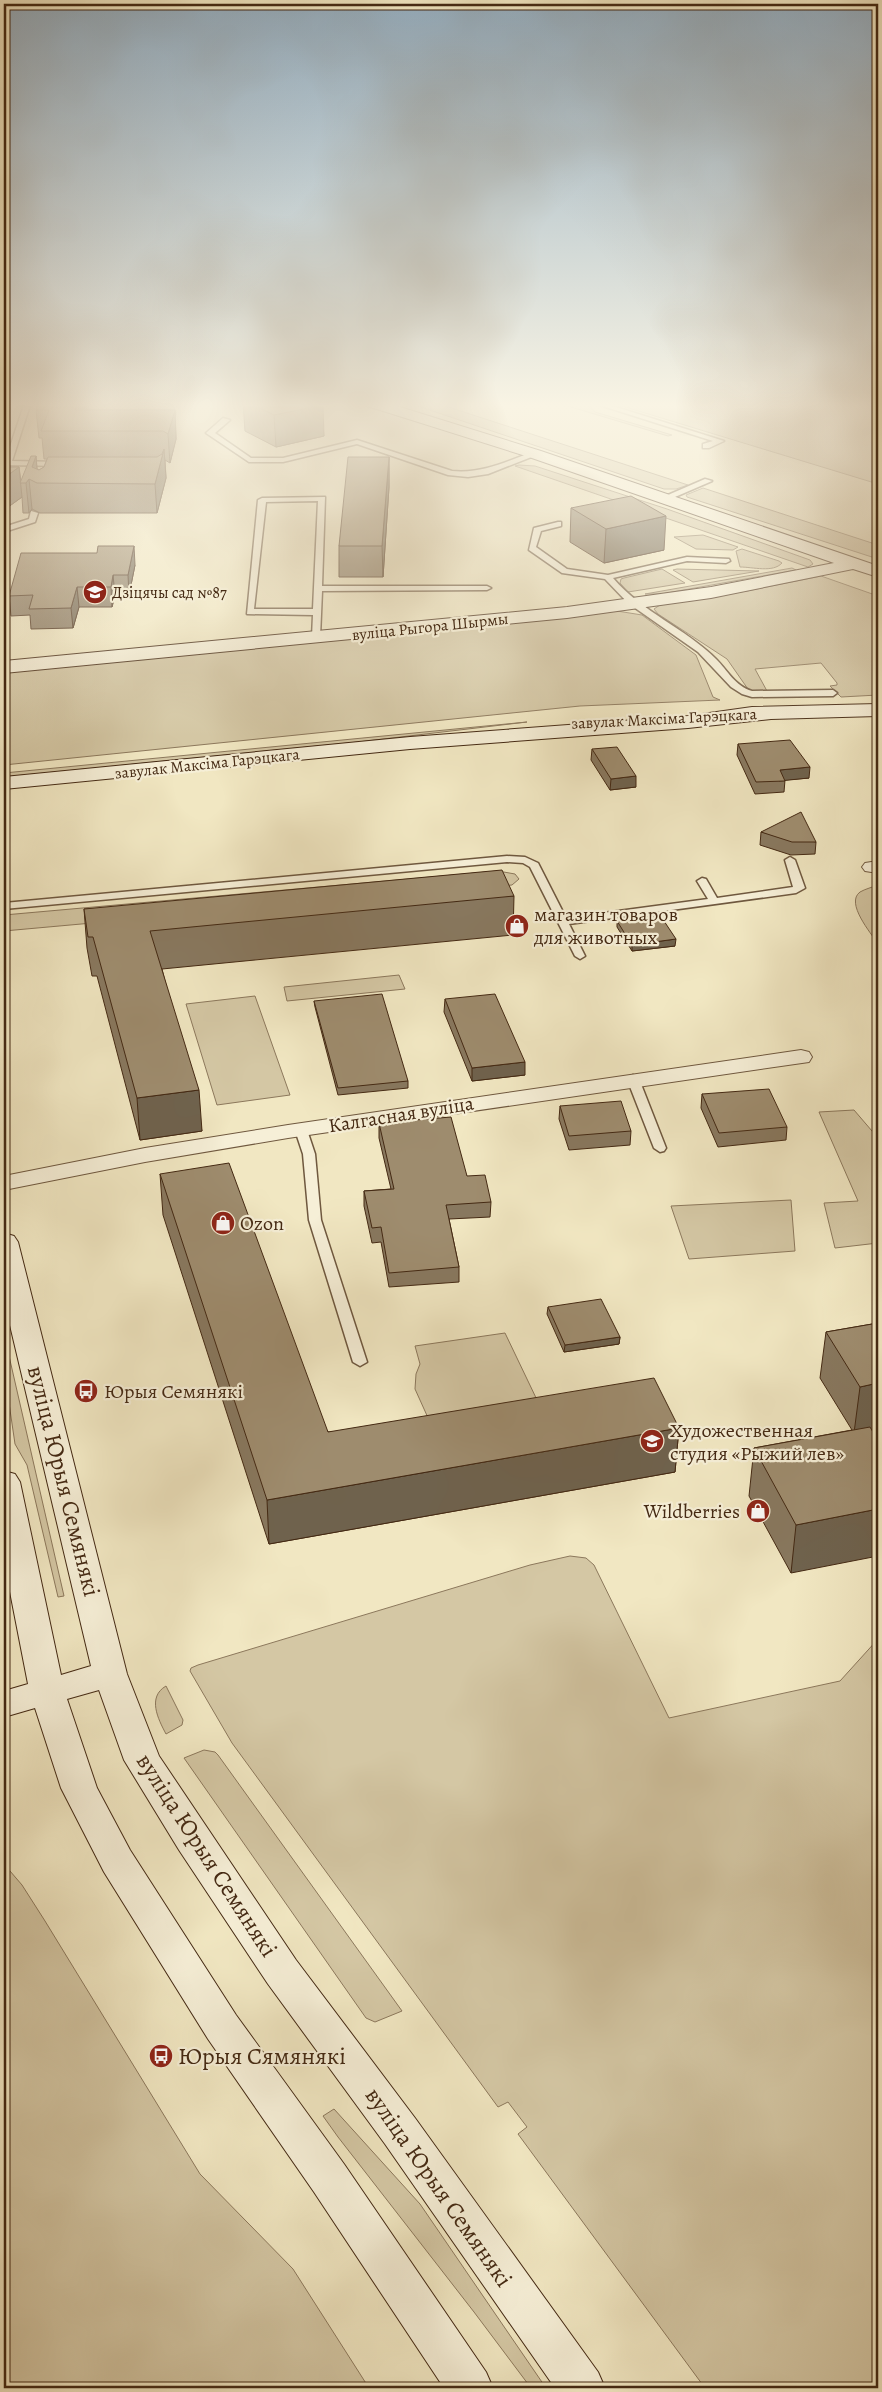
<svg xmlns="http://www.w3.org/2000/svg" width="882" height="2392" viewBox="0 0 882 2392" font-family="Alegreya,serif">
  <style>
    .green { fill: #d4c7a4; stroke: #8c785c }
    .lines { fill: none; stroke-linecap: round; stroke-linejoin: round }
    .lane-casing { stroke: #6f583f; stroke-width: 3 }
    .street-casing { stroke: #6f583f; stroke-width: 2 }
    .secondary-casing { stroke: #442913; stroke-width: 2 }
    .lane { fill: #f6efd7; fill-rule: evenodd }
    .street { fill: #f6efd7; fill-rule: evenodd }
    .secondary { fill: #f6efd7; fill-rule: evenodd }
    .wall { fill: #88785f; stroke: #442913 }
    .shaded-wall { fill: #6f624d; stroke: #442913 }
    .building { fill: #9e8c6e; stroke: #442913 }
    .labels { text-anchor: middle; stroke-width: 4.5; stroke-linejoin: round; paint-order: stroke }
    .far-poi-label { font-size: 16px; fill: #442913; stroke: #f6efd7; text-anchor: start }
    .far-street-label { font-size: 16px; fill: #442913; stroke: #f6efd7 }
    .poi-label { font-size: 20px; fill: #442913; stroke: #f6efd7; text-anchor: start }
    .street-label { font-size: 20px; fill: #442913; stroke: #f6efd7 }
    .near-street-label { font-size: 24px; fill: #442913; stroke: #f6efd7 }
    .near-poi-label { font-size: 24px; fill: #442913; stroke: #f6efd7; text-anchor: start }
  </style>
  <rect width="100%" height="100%" fill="#f1e7c2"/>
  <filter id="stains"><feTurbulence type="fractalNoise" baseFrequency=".004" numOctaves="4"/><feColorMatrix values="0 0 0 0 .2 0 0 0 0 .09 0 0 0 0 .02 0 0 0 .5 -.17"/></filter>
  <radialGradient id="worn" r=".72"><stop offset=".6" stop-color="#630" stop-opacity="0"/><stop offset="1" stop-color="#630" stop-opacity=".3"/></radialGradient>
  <path class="green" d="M406,402H433L688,485L676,489H664Z
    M554,402H583L587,403L595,412L672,435L668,436Z
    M609,402H878V484Z
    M519,465L535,466L667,509L810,560L813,564L808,567L515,466Z
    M703,488L878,545V559L687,497L686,495Z
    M703,535L738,547L733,550L696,549L674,537Z
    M742,549L779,561L782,563C773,573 753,567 740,567L736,551Z
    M792,568L796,570L661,594H645Z
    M662,569L685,583L628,592L620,583L621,579L624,578Z
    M677,569L759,571L693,582L673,570Z
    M821,576L878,596V695L841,697L830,686L837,685V683L821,663L755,669L767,691L750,692L727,659L658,614L654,609L660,605L747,591Z
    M617,611L642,615L696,655L713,697L720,700L580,706L4,765V672Z
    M527,722L358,742L4,777V773Z
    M498,871L515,874L519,879L512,885L4,931V915Z
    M878,885V944C871,933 845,903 860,892C865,889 873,887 878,885Z
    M399,975L405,989L287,1001L284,987Z
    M255,996L290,1095L217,1105L186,1004Z
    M854,1110L878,1138V1243L835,1248L824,1203L858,1201L819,1112Z
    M791,1200L795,1251L689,1259L671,1206Z
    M505,1333L538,1402L429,1420L415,1389L416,1374L420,1364L415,1346Z
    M4,1334L64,1596L58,1597L27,1465L15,1444L4,1369Z
    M570,1556L586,1558L594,1565L669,1718L840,1681L878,1639V2388H705L518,2134L527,2127L508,2102L498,2107L232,1743L190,1671L191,1668L198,1665L530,1565Z
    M166,1686L183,1720L182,1725L166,1734C158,1719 147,1697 166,1686Z
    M204,1750L215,1752L218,1755L402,2011L375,2022L366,2018L184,1758Z
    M4,1864L22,1885L45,1921L200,2174L293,2269L369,2388H4Z
    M334,2109L420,2204L546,2388H531L474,2312L338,2137L323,2116Z"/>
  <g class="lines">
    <g class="lane-casing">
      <path id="lane" d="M25,402H31L12,461L61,462H64V466L4,465Z
        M590,402H600L724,441L709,448H703V444L713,441Z
        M223,418L230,420L215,433L251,458H283L357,440L452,471C481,474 506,462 532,452L539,454L488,474L468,477L448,475L357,444L283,462H249L206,433Z
        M705,479L712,481L668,500L661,498Z
        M325,497L322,586H487L491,588L487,590L322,591L320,637L316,640L312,637L313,615L247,614L258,500L262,498ZM318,501L313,609H254L266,502Z
        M31,511L38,513L35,522L4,532V527L29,519Z
        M558,522H561V526L541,531L536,547L567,569L608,575L687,557L729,559L730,561L726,563L687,561L613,578C642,612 685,628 716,659C728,671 735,686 752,691L833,690L837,693L833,696L752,697L742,694L731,687L698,652L628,603L605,579L562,573L529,550L534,528Z
        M507,856L525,857L538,863L566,918L708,899L697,881L702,878L706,879L717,898L793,887L785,860L790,857L795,860L805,888L796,893L569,924L585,956L580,959L575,956L530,867L523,863L507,862L4,909V903Z
        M633,1075L639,1079L666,1148L664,1151L660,1152L654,1148L627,1079Z
        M301,1126L307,1130L315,1154L321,1220L367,1362L360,1366L353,1362L309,1220L303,1154L295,1130Z"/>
    </g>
    <g class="street-casing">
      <path id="street" d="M878,861V873L865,871L862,867L865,863Z
        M801,1050L809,1052L812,1057L809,1062L288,1138L145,1162L4,1190V1176L145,1148L288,1125Z"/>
    </g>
    <g class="secondary-casing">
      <path id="secondary" d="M361,402H384L541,451L878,566V577L853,569L711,598L567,618L4,673V661L567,607L711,587L834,563L529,457L364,405Z
        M878,704V716L771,719L688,728L410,749L4,789V777L410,737L688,716L752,707Z
        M4,1233L14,1236L18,1242L127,1674L159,1756L296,1960L415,2118L598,2372L605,2388H555L385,2144L268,1984L179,1850L124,1760L99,1690L67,1699L97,1788L130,1850L236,2015L344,2164L486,2372L493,2388H444L314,2192L208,2039L104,1872L61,1788L35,1708L4,1717V1691L28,1684L4,1561V1471L15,1474L20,1482L61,1675L91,1666L4,1300Z"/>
    </g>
    <use href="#lane" class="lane"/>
    <use href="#street" class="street"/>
    <use href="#secondary" class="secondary"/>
  </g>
  <path class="wall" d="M243,402H318L324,436L276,447L245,431Z
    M36,410H175L176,439L170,463L165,460L166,478L157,513H40L32,509L29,513H23L22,497L4,510V467H19L21,482L36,456L37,469L39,470L44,467L47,459H44L42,438H39Z
    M389,457V487L383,577H339V546Z
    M571,508L664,550L604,563L570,542Z
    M135,565L129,595H115L112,607H79L73,628L31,629L30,615L11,616L9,596Z
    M738,744L809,778L785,780L784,792L755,794L737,755Z
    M592,749L636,787L610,790L591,760Z
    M761,832L816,842L815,854L791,855L760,845Z
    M514,896L513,935L162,969L202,1131L140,1140L97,976H92L87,948L84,909Z
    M617,921L675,946L632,951L617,927Z
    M445,999L525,1075L472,1081L444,1012Z
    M314,1001L408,1081V1088L338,1095L315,1007Z
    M878,1037V1083L873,1076Z
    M702,1094L787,1127L786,1140L718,1147L701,1108Z
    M560,1106L631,1131L630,1145L569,1150L559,1119Z
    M379,1123L467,1176L491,1202L490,1217L449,1219L459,1267V1282L389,1287L381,1242L372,1243L364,1206V1191L391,1189L379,1138Z
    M160,1174L328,1432L679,1428L675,1472L269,1544L163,1215Z
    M548,1307L620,1337L619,1344L564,1352L547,1314Z
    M878,1323V1428L871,1429L791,1573L749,1496L754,1448L852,1430L820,1378L826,1332Z"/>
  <path class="shaded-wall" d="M78,402H90L80,431L75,410Z
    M323,405L324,436L276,447L274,415Z
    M175,410L176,439L170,463L168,434Z
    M164,449L166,478L157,513L155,484Z
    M36,456L38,483L32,467Z
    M389,457V487L383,577L382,546Z
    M19,467L22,497L4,510V478Z
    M29,479L32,509L29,513L26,483Z
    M666,516L664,550L604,563L606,529Z
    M134,546L135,565L129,595L128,575Z
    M113,575L115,595L112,607L111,587Z
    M77,587L79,607L73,628L71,608Z
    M810,767L809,778L779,781L780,770Z
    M636,776V787L610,790L611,779Z
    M676,939L675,946L632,951V945Z
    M525,1062V1075L472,1081V1068Z
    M199,1090L202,1131L140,1140L137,1098Z
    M620,1337L619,1344L564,1352L565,1345Z
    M878,1383V1428L854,1433L860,1387Z
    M679,1428L675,1472L269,1544L267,1500Z
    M878,1509V1556L791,1573L796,1525Z"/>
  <path class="building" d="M39,402H78L75,410H175L168,434L163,431H41L49,410H36Z
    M248,402H318L323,405L274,415Z
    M164,449L155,484L37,483L29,479L26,483H20L31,456H36L32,467L39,470L44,467L48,457H157L162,454Z
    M348,457H389L382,546H339Z
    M4,467H19L4,478Z
    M631,496L666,516L606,529L571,508Z
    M98,546H134L128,575H113L111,587H77L71,608L29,609L33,595L9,596L21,553H97Z
    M790,740L810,767L780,770L785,781L756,782L738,744Z
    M617,747L636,776L611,779L592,749Z
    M801,812L816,842H792L761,832Z
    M502,870L514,896L150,931L199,1090L137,1098L93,937H88L84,909Z
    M660,915L676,939L632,945L617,921Z
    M382,994L408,1081L338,1088L314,1001Z
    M495,994L525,1062L472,1068L445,999Z
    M769,1089L787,1127L719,1133L702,1094Z
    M621,1101L631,1131L569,1136L560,1106Z
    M451,1117L467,1176L485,1175L491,1202L446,1205L459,1267L389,1273L381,1227L372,1228L364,1191L394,1189L379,1123Z
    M229,1163L328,1432L654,1378L679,1428L267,1500L160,1174Z
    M601,1299L620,1337L565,1345L548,1307Z
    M878,1323V1383L860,1387L826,1332Z
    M870,1427L878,1441V1509L796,1525L754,1448Z"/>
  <linearGradient id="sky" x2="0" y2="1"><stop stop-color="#94aec1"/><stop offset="0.55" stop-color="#f9f4e4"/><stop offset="1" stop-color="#f9f4e4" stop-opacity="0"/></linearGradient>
  <rect width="882" height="737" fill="url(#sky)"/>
  <defs>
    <g id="school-disc" transform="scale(1.25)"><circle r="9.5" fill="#8f2418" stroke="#f6efd7"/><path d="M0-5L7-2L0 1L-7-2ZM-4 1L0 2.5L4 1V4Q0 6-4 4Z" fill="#fff"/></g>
    <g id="shop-disc" transform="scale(1.25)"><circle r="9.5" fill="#8f2418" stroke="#f6efd7"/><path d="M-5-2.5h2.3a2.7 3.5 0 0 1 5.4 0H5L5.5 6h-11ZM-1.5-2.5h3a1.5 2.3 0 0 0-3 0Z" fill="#fff"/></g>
    <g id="bus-disc" transform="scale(1.25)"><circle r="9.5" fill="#8f2418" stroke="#f6efd7"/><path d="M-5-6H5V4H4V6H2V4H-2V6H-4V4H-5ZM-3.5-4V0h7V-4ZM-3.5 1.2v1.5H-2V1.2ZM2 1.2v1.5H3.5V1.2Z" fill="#fff"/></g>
  </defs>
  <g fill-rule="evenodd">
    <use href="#school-disc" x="95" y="592"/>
    <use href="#shop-disc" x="517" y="926"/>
    <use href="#shop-disc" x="223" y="1223"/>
    <use href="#bus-disc" x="86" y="1391"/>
    <use href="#school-disc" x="652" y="1441"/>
    <use href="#shop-disc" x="758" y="1511"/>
    <use href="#bus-disc" x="161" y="2056"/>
  </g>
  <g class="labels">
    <g class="far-poi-label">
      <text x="112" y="598">Дзіцячы сад №87</text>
    </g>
    <g class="far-street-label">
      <text transform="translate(430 626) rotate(-6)" y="6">вуліца Рыгора Шырмы</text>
      <text transform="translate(664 718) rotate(-3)" y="6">завулак Максіма Гарэцкага</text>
      <text transform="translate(207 763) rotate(-6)" y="6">завулак Максіма Гарэцкага</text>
    </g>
    <g class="poi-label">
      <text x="534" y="921">магазин товаров<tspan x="534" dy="23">для животных</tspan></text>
      <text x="240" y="1230">Ozon</text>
      <text x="104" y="1398">Юрыя Семянякі</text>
      <text x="670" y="1437">Художественная<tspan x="670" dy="23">студия «Рыжий лев»</tspan></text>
      <text x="740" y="1518" text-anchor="end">Wildberries</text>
    </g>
    <g class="street-label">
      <text transform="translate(401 1114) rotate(-9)" y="7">Калгасная вуліца</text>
    </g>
    <g class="near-street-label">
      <text transform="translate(64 1481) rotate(76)" y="8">вуліца Юрыя Семянякі</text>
      <text transform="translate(207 1855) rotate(57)" y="8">вуліца Юрыя Семянякі</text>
      <text transform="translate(439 2187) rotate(55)" y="8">вуліца Юрыя Семянякі</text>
    </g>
    <g class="near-poi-label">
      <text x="178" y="2064">Юрыя Сямянякі</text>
    </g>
  </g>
  <rect width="882" height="2392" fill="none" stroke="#f1e7c2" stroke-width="20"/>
  <rect x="5" y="5" width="872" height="2382" fill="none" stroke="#442913" stroke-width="2.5"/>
  <rect x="10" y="10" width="862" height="2372" fill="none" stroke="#442913"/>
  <rect width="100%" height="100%" filter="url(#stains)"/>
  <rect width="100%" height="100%" fill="url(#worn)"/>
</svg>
